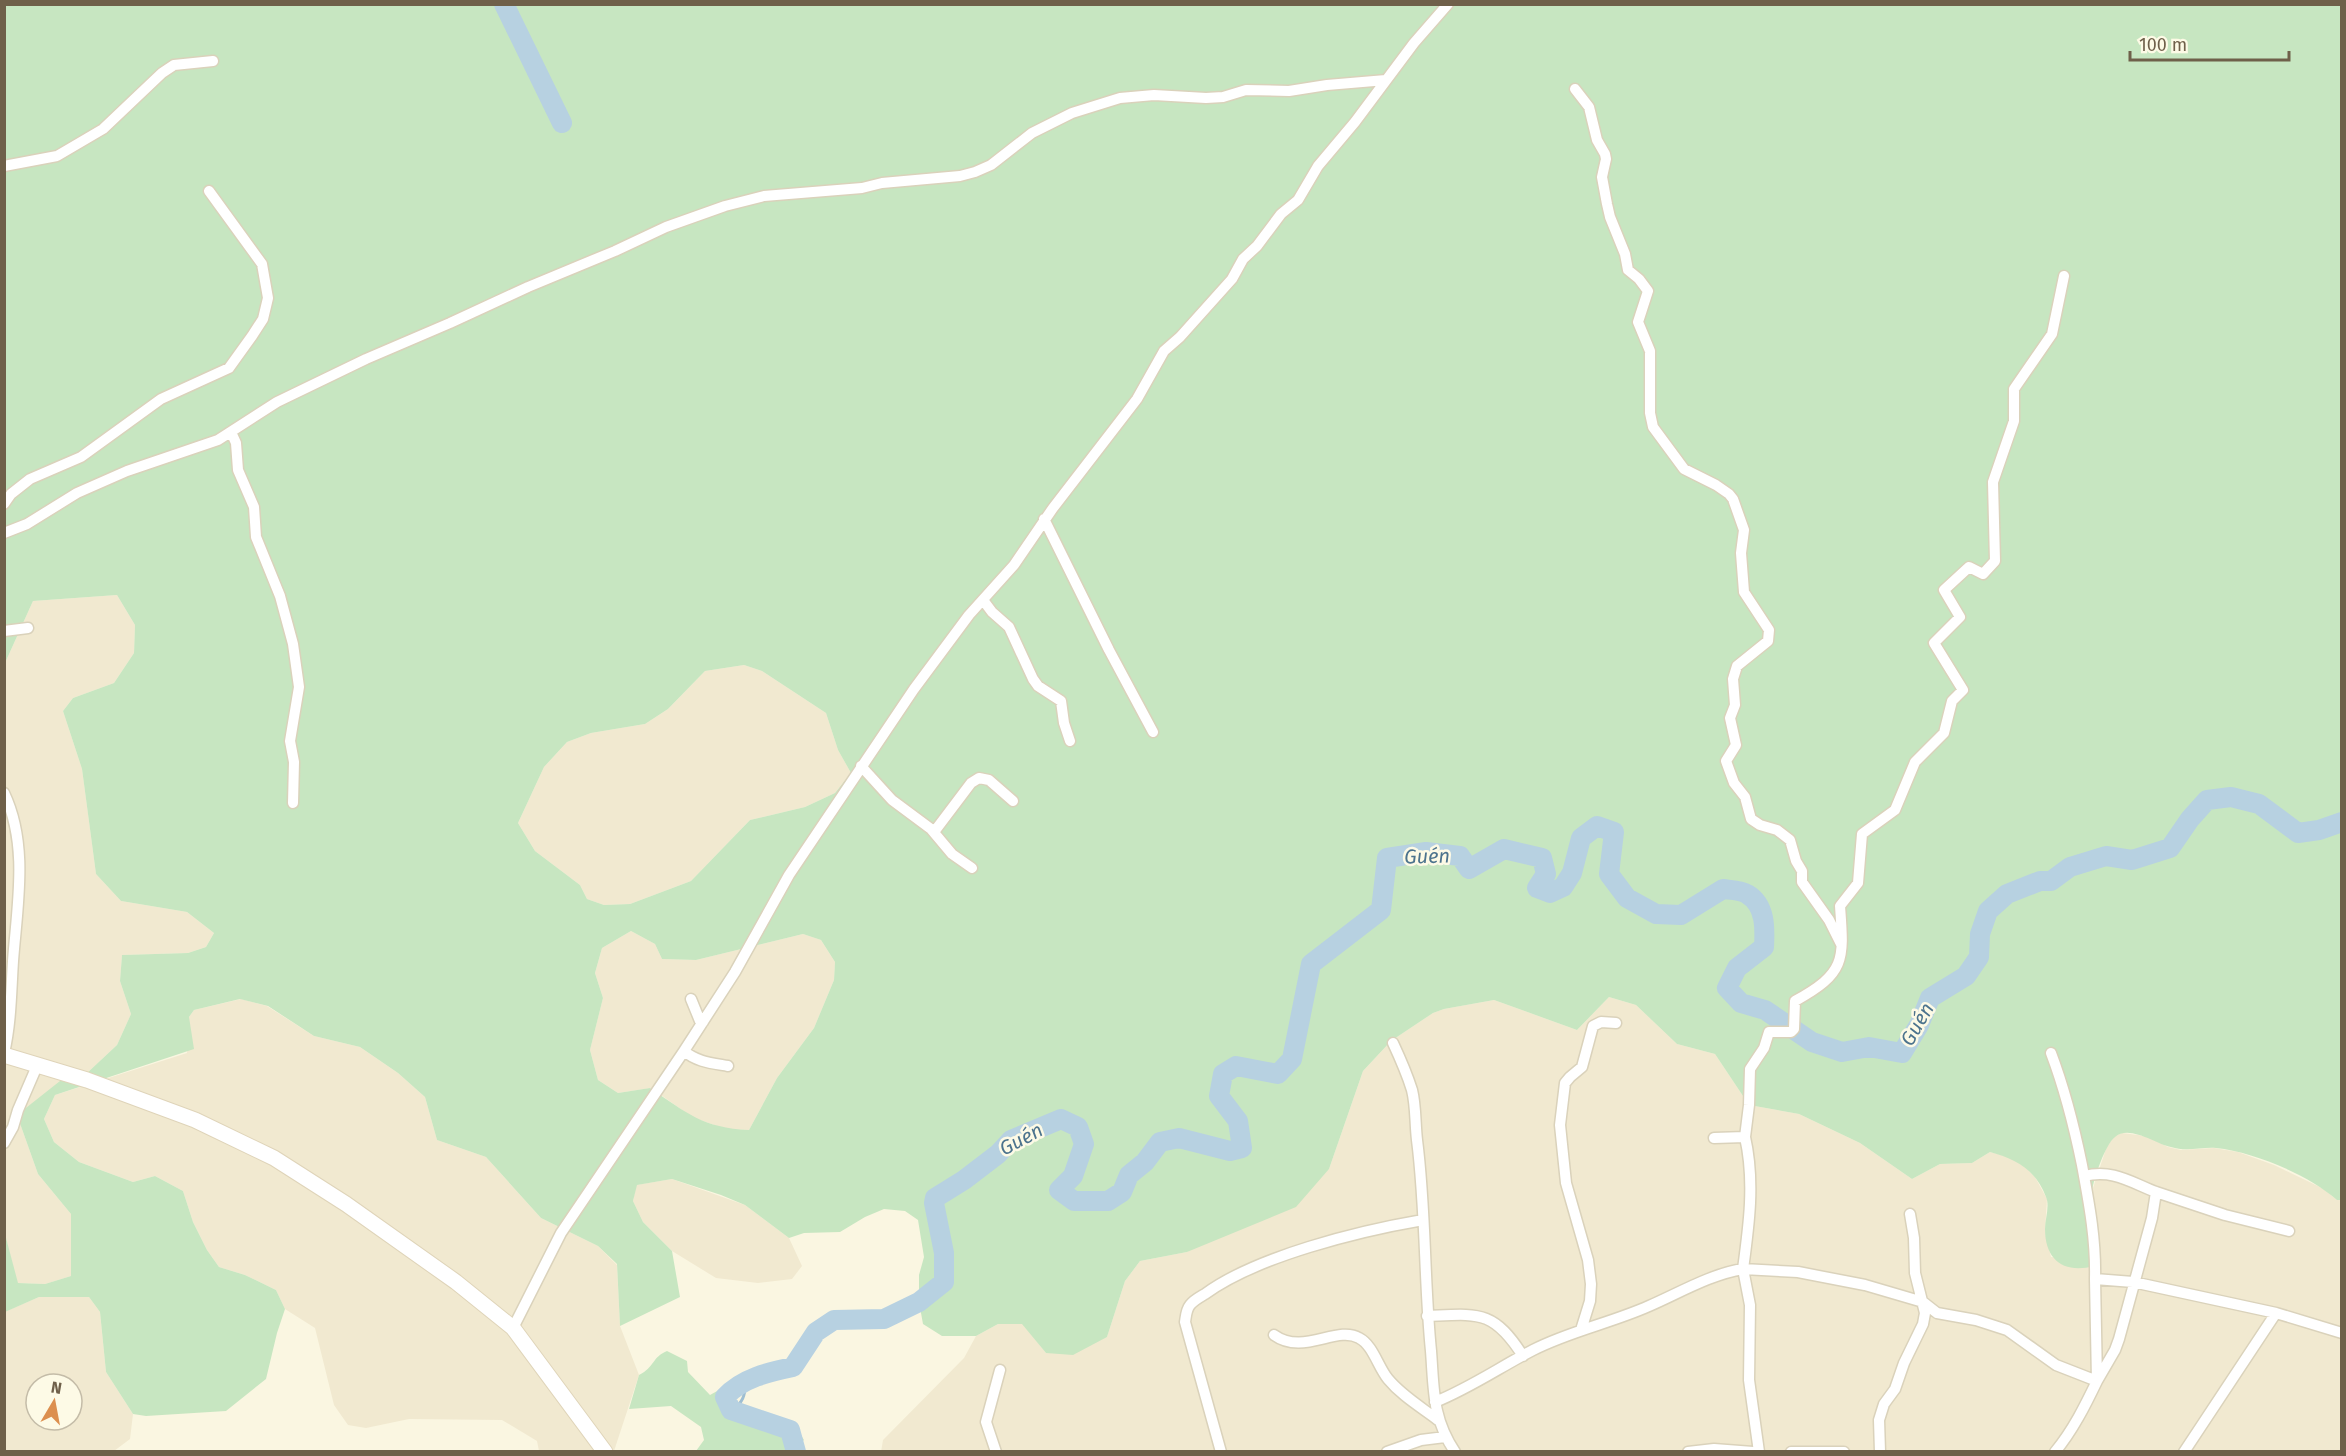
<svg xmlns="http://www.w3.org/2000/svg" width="2346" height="1456" viewBox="0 0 2346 1456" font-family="'Fira Sans',sans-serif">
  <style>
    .residential { fill: #f1e9d0; fill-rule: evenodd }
    .green { fill: #c7e6c1; fill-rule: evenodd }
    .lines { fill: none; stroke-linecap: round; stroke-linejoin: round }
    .stream { stroke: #9ebed2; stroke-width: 3 }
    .river { stroke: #b7d1e1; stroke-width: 20 }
    .minor-casing { stroke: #dad2bb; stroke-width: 13 }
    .secondary-casing { stroke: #dfd4b9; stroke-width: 17 }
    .minor { stroke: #fff; stroke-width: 10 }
    .secondary { stroke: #fff; stroke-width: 15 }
    .labels { text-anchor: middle; stroke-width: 5; stroke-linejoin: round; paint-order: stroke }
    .water-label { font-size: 20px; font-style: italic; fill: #4c738d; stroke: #fdfae6 }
  </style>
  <rect width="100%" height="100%" fill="#faf6e1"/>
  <path class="residential" d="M117,595L135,625L134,653L114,683L73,698L63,711L82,769L96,874L121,901L187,912L214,933L206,947L188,953L122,955L120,981L131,1014L117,1045L86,1074L17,1115L38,1174L71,1214V1276L45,1284L17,1283L5,1234V663L33,601Z
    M744,665L762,671L826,713L838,750L851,773L835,793L805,807L750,820L691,881L630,904L604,905L587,899L580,885L535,851L518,823L544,767L567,742L591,733L645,724L668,709L705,671Z
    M631,931L655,944L662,959L696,960L803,934L821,940L835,962L834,980L814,1028L777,1078L749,1130L725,1129L692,1117L651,1088L618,1093L598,1080L590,1050L603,998L595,973L602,948Z
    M1609,997L1636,1005L1677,1044L1715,1054L1749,1105L1799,1114L1860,1143L1912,1179L1940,1164L1972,1163L1990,1152L2010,1157L2021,1163L2035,1177L2047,1199L2045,1232L2051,1257L2095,1260L2092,1191L2107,1146L2115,1136L2122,1133L2146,1136L2168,1147L2181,1150L2214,1148L2238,1152L2274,1165L2324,1189L2337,1200H2341V1451L881,1452L883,1440L964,1358L976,1336L998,1324H1023L1046,1353L1107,1337L1125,1281L1140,1261L1187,1252L1329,1169L1363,1071L1391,1041L1433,1013L1444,1009L1494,1000L1577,1030Z
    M241,999L267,1006L314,1036L360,1047L398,1073L425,1097L437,1140L486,1157L541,1218L598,1246L617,1265L620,1326L639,1375L614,1451H539L537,1441L502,1420L409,1419L366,1428L348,1425L334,1405L315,1328L285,1309L276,1290L245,1275L219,1267L207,1250L193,1222L183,1191L155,1176L133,1182L79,1162L54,1142L44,1119L55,1095L187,1053L189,1017L194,1010Z
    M672,1179L745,1205L789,1238L802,1266L792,1279L758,1283L716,1278L672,1251L643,1222L633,1201L636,1185Z
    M39,1297H89L100,1312L106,1372L133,1414L130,1439L114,1451H5L4,1312ZM36,1384H72V1420H36Z"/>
  <path class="green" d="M5,5H2341V1200H2337C2309,1175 2254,1152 2216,1148C2201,1147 2186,1152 2171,1147C2156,1144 2129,1124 2115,1137C2105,1145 2094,1178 2092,1191C2090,1212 2094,1239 2095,1260L2094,1266C2064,1274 2045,1260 2045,1229C2045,1219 2050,1206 2046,1197C2036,1170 2016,1159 1990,1152L1972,1163L1940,1164L1912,1179L1860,1143L1799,1114L1749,1105L1715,1054L1677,1044L1636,1005L1609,997L1577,1030L1494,1000L1444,1009L1433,1013L1391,1041L1363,1071L1329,1169L1296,1207L1187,1252L1140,1261L1125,1281L1107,1337L1073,1355L1046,1353L1022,1324H998L976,1336H942L923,1324L919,1302V1275L924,1257L918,1220L905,1211L884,1209L865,1217L840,1232L804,1233L789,1238L745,1205L721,1195L672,1179L637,1185L633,1201L643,1222L672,1251L680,1297L620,1326L617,1264L598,1246L541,1218L486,1157L437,1140L425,1097L398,1073L360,1047L314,1036L268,1006L240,999L194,1010L189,1017L194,1049L55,1095L44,1119L54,1142L79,1162L133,1182L155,1176L183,1191L193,1222L207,1250L219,1267L245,1275L276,1290L285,1309L277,1333L266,1379L226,1411L146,1416L133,1414L106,1372L100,1312L89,1297H39L5,1312V1234L18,1283L45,1284L71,1276V1214L38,1174L17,1115L60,1081L86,1074L117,1045L131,1014L120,981L122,955L188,953L206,947L214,933L187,912L121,901L96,874L82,769L63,711L73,698L114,683L134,653L135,625L117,595L33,601L5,663ZM744,665L762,671L826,713L838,750L851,773L835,793L805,807L750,820L691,881L630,904L604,905L587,899L580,885L535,851L518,823L544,767L567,742L591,733L645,724L668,709L705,671ZM631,931L655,944L662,959L696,960L803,934L821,940L835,962L834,980L814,1028L777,1078L749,1130C703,1128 687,1113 650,1088L618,1093L598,1080L590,1050L603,998L595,973L602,948Z
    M667,1351L687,1361L688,1372L710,1395L719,1390L744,1408L795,1426L804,1440L790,1451H696L704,1440L701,1427L671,1406L629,1409L639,1375C655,1367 652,1357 667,1351Z"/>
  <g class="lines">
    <path class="stream" d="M731,1410C743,1404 745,1395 746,1382"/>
    <path class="river" d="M504,4L562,123
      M796,1452L790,1430L731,1410L725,1397C742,1378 769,1372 793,1367L816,1332L834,1320L884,1319L919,1302L944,1282V1253L934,1203L935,1198L964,1180L998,1154L1011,1140L1061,1119L1078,1127L1084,1144L1073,1176L1059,1190L1074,1201H1108L1122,1192L1129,1175L1145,1162L1160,1142L1179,1138L1230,1151L1242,1148L1238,1121L1219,1096L1223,1074L1236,1066L1278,1074L1292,1059L1311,964L1381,910L1387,858L1426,852L1460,856L1469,869L1504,849L1542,858L1546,874L1537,888L1550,893L1563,887L1572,873L1581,838L1597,826L1614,832L1609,874L1627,898L1656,914L1681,915L1723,889C1730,890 1741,890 1747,894C1766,905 1765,929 1764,947L1737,968L1727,988L1741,1003L1765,1010L1812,1042L1842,1052L1869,1047L1902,1053L1919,1025L1930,998L1966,976L1979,957L1980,934L1988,911L2007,894L2040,881H2051L2070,867L2106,856L2132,860L2170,848L2190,819L2207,800L2231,797L2259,804L2298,833L2319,830L2342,822"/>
    <g class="minor-casing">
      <path id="minor" d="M1575,89L1589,107L1597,140L1605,154L1606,159L1602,177L1607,204L1610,217L1625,254L1628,270L1639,279L1648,291L1638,322L1650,351V413L1653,427L1684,469L1716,485L1729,494L1733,499L1744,530L1741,553L1744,592L1769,630L1768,641L1737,666L1733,679L1735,705L1730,718L1736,745L1726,761L1734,783L1745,797L1751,819L1760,825L1777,830L1790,840L1796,861L1802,871V882L1829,920L1841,944
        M4,166L57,156L103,129L162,73L174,65L213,61
        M231,432L236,443L238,470L254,507L256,537L280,596L293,644L299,687L290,741L294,762L293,803
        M4,504L11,494L30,479L81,457L161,399L229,368L252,336L263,319L268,298L262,264L209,191
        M1044,519L1109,650L1153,732
        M4,533L27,524L77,493L127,471L218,440L277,402L366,359L450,323L528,287L615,251L666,227L725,206L764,196L862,188L882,183L960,176L975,172L991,165L1032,133L1072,113L1120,98L1154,95L1206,98L1223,97L1246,90L1289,91L1327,85L1386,80
        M983,600L992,612L1009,627L1033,679L1038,686L1061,701L1064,723L1070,741
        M4,631L28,628
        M861,766L892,800L931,829L952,854L972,868
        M4,793C29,845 17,906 13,961C11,992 11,1023 4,1053
        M934,832L971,783L979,778L989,780L1013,801
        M691,999L700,1021L703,1022
        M1393,1043C1400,1058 1407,1074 1412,1090C1416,1106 1415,1123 1417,1140C1426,1210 1424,1281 1431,1351C1434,1389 1432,1418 1455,1452
        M684,1051C697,1062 711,1063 728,1066
        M2051,1053C2065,1090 2074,1126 2082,1165C2089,1203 2096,1239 2095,1279
        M1745,1137L1749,1105L1750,1069L1764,1048L1769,1032H1791L1794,1029L1795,1001C1846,973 1844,960 1840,906L1858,883L1862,834L1895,810L1915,762L1944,733L1952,701L1963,690L1934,643L1960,617L1944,590L1969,567L1983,574L1995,561L1993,482L2014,421V389L2052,334L2064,276
        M1714,1138L1745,1137C1755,1181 1749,1225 1743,1269L1798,1272L1865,1285L1923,1302L1937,1313L1976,1320L2007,1330L2056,1365L2097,1381C2085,1406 2073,1430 2055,1452
        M4,1143L13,1127L18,1110L37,1066
        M2084,1176C2113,1169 2130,1182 2156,1192
        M2289,1231L2225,1215L2156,1192L2152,1218L2119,1339L2115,1350L2097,1381L2095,1279L2133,1282L2276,1313L2342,1333
        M1427,1316C1478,1314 1493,1309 1523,1356
        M513,1328L561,1233L684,1051L735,972L789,875L914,689L969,615L1014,565L1053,508L1137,399L1164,351L1180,337L1232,279L1243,259L1257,246L1281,214L1298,200L1318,166L1355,122L1414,43L1448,4
        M1581,1330L1590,1301L1591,1284L1588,1260L1566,1183L1560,1125L1565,1083L1570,1077L1582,1067L1593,1026L1601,1022L1616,1023
        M1274,1335C1303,1356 1337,1325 1359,1338C1373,1345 1378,1367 1388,1379C1402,1396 1421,1407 1438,1420
        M1435,1402C1470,1388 1500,1367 1533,1350C1570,1331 1611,1323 1649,1306C1679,1293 1711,1274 1743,1269L1750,1305L1749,1380L1759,1452
        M996,1452L986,1422L1000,1370
        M1221,1452L1185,1322C1186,1316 1186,1310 1190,1305C1194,1300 1200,1297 1205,1294C1257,1256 1359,1231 1423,1220
        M1387,1452L1421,1440L1445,1437
        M1688,1452L1714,1449L1753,1452
        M1791,1452H1844
        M1880,1452L1879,1420L1884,1404L1895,1389L1904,1363L1923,1324L1925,1313L1915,1273L1914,1238L1910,1214
        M2184,1452L2276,1313"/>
    </g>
    <g class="secondary-casing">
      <path id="secondary" d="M4,1055L87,1080L195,1120L274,1158L346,1204L456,1282L513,1328L605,1452"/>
    </g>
    <use href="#minor" class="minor"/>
    <use href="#secondary" class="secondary"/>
  </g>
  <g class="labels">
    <g class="water-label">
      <text transform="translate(1427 856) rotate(-1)" y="7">Guén</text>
      <text transform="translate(1917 1024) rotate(-60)" y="7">Guén</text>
      <text transform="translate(1021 1139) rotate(-28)" y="7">Guén</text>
    </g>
  </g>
  <rect width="2346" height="1456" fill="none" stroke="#6f604a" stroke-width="12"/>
  <g transform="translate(54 1402) rotate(10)"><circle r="28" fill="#fdfae6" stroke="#c4bca8" stroke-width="1.5"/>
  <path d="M0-4.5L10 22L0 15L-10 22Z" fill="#dc8f4e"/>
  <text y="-9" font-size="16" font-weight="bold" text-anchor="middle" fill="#6f604a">N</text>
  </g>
  <path d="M2130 51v9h159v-9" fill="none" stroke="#6f604a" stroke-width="3"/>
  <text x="2139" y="51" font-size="18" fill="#6f604a" stroke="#fdfae6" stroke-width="4.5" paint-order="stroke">100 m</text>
</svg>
